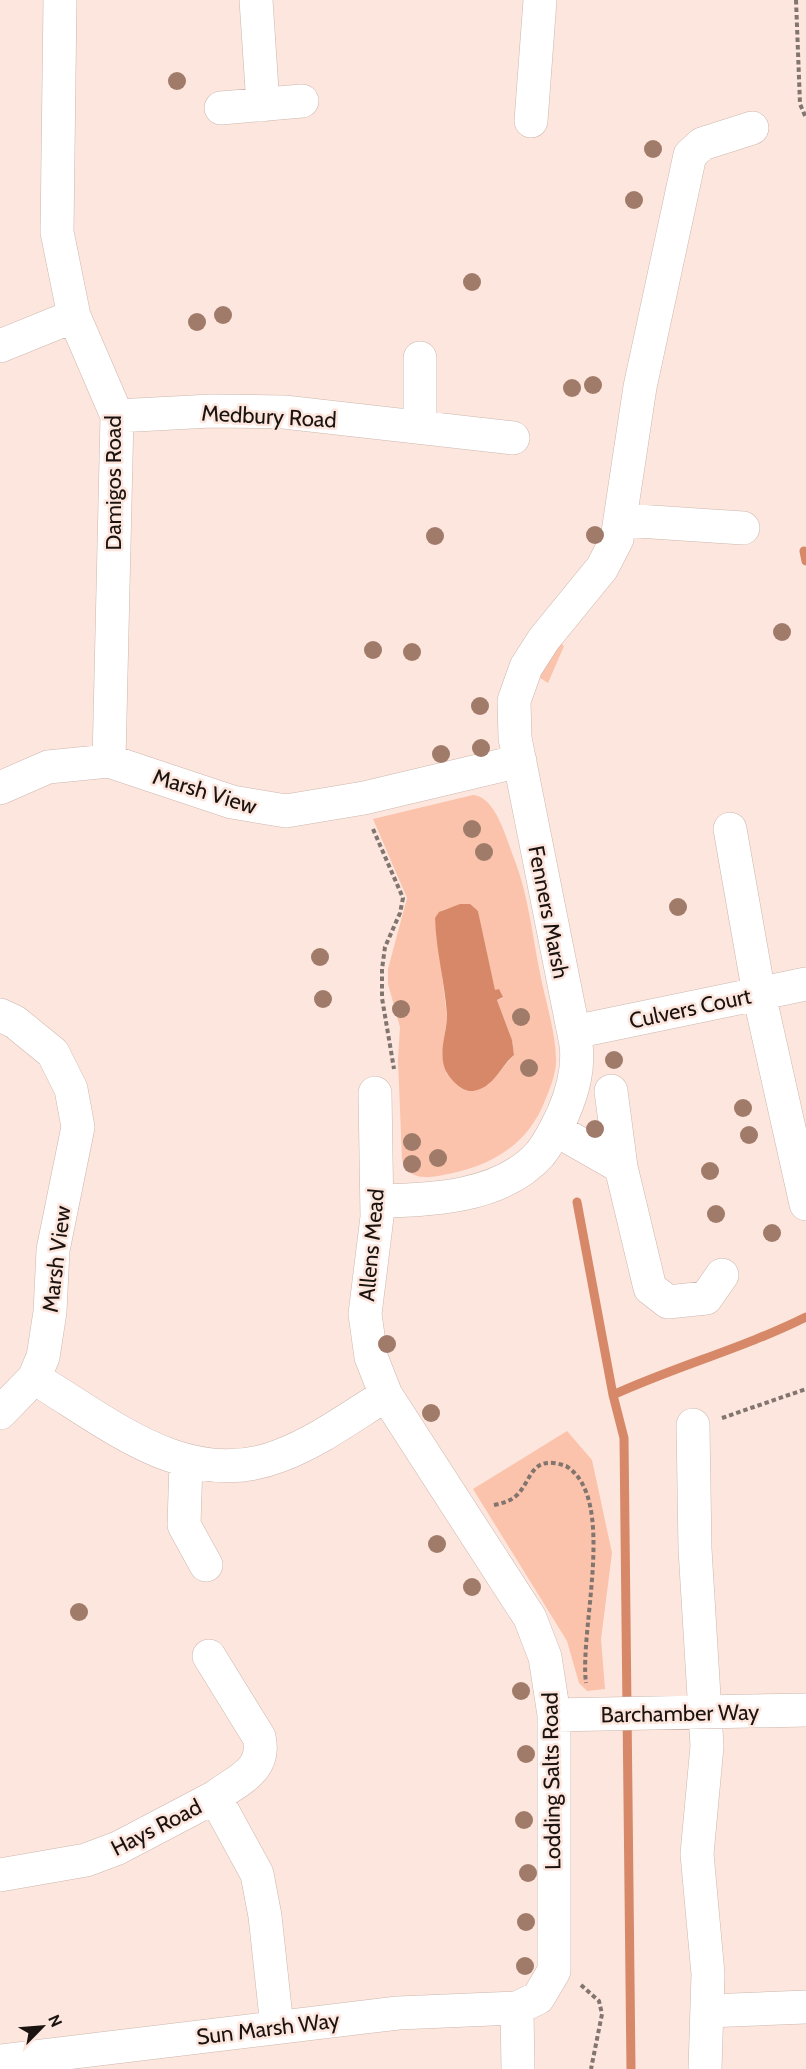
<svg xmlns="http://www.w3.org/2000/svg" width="806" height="2069" viewBox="0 0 806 2069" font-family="Cabin,sans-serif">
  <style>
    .green { fill: #fbc3ab; fill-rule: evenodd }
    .water { fill: #d68868 }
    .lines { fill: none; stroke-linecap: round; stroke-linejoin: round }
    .stream { stroke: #d68868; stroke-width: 9 }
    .minor-casing { stroke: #ccb7ae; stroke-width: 34 }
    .path { stroke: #82746e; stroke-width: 4; stroke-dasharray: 4.5 3; stroke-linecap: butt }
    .minor { stroke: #fff; stroke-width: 33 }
    .tree { fill: #a07b6a }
    .labels { text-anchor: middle; stroke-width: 5; stroke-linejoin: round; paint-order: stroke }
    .street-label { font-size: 22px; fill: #1b1310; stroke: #fce6dd }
  </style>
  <rect width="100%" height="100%" fill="#fce6dd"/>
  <path class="green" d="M559,642L564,646L548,683L537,676Z
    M473,795C497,797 507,842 515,861C528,895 532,933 539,968C544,997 555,1028 556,1058C557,1070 551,1086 546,1098C528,1147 488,1168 438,1176C422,1179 406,1177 402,1159L398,1060L400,1027L388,984V969L407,898L373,819ZM464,904L478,911L495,991L503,998L497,1000L512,1040L514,1055L488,1085L461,1088L447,1074L442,1056L447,1017L435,918L443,910Z
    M567,1431L592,1460L612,1553L601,1639L605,1689L587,1691L579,1683L567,1641L473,1489Z"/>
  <path class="water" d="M460,904H470L478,911L495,990L499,989L503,997L497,1000L512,1040L514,1055C500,1067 494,1088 473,1091C461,1092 447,1077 444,1066C439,1049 447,1032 447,1015C445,983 436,951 435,918L439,912Z"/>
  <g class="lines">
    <path class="stream" d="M804,551L806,561
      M577,1202L613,1395L624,1438L631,2069
      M613,1395C676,1366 744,1348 806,1317"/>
    <g class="minor-casing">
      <path id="minor" d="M60,0L57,232L74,316L117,416L109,761
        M256,0L263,105
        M221,108L302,101
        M531,121L540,0
        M0,346L74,316
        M117,416L211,411L284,412L513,438
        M420,427V358
        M622,520L743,528
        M0,788L48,767L109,761L232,802L286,811L364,798L520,761
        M730,829L759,994L806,1204
        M0,1015L15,1022L53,1053L71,1089L78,1127L53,1250L50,1312L43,1357L34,1378L0,1413
        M574,1032L806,984
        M611,1091L621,1167L650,1288L668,1302L706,1298L722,1275
        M556,1130L621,1167
        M377,1201C430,1200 501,1198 540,1154C550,1142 556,1128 563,1114C573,1091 579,1069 576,1044L515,738L514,701L526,667L544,639L602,568L617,539L640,387L690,155L702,144L752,128
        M34,1378C108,1422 187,1492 279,1456C317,1442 352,1416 386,1395
        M693,1425L695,1549L707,1746L697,1854L708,1974L705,2069
        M186,1462L184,1525L206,1565
        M209,1656L259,1737C267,1770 238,1780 215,1797
        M554,1715L806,1710
        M0,1875L86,1860L118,1848L215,1797L257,1874L265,1916L277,2027
        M517,2008L518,2069
        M708,2011L806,2007
        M0,2061L398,2013L517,2008L538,1998L554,1971V1715L545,1657L530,1618L386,1395L371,1357L365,1314L377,1217L375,1093"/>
    </g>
    <path class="path" d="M796,0L800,104L806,118
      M373,829L403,898L400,913L385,947L382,969V998L394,1069
      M722,1418L806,1389
      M494,1505C503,1503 511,1501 517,1495C533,1479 530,1454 566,1466C618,1498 579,1629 586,1683
      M581,1985L599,2001L602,2014L591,2069"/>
    <use href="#minor" class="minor"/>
  </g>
  <g class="tree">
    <circle cx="177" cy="81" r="9"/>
    <circle cx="653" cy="149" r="9"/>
    <circle cx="634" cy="200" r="9"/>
    <circle cx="472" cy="282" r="9"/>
    <circle cx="223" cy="315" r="9"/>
    <circle cx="197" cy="322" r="9"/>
    <circle cx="593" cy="385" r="9"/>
    <circle cx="572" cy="388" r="9"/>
    <circle cx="595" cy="535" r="9"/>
    <circle cx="435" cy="536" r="9"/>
    <circle cx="782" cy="632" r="9"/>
    <circle cx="373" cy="650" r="9"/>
    <circle cx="412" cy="652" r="9"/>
    <circle cx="480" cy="706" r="9"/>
    <circle cx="481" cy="748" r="9"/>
    <circle cx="441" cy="754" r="9"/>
    <circle cx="472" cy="829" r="9"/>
    <circle cx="484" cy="852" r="9"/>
    <circle cx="678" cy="907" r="9"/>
    <circle cx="320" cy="957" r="9"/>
    <circle cx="323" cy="999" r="9"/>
    <circle cx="401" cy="1009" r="9"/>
    <circle cx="521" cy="1017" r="9"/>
    <circle cx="614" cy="1060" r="9"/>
    <circle cx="529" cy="1068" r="9"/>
    <circle cx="743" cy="1108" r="9"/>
    <circle cx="595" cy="1129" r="9"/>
    <circle cx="749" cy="1135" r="9"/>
    <circle cx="412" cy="1142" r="9"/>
    <circle cx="438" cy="1158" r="9"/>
    <circle cx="412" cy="1164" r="9"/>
    <circle cx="710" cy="1171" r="9"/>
    <circle cx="716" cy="1214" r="9"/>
    <circle cx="772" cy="1233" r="9"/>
    <circle cx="387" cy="1344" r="9"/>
    <circle cx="431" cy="1413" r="9"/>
    <circle cx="437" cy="1544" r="9"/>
    <circle cx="472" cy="1587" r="9"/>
    <circle cx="79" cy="1612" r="9"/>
    <circle cx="521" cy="1691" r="9"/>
    <circle cx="526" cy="1754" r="9"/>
    <circle cx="524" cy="1820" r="9"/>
    <circle cx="528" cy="1873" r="9"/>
    <circle cx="526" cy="1922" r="9"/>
    <circle cx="525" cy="1966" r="9"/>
  </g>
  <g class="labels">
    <g class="street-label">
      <text transform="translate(269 416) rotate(3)" y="8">Medbury Road</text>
      <text transform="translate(113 483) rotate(-90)" y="8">Damigos Road</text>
      <text transform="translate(205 791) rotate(17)" y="8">Marsh View</text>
      <text transform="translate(549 912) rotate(79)" y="8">Fenners Marsh</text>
      <text transform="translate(690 1008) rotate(-12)" y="8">Culvers Court</text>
      <text transform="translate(371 1245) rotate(-85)" y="8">Allens Mead</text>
      <text transform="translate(56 1259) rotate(-83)" y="8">Marsh View</text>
      <text transform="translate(680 1713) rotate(-1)" y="8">Barchamber Way</text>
      <text transform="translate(551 1781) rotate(-91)" y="8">Lodding Salts Road</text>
      <text transform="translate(156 1827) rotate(-27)" y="8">Hays Road</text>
      <text transform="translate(268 2028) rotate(-7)" y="8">Sun Marsh Way</text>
    </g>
  </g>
  <g transform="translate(42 2027) rotate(65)" stroke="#fce6dd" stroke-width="4.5" paint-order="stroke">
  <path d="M0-4.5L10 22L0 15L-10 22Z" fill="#1b1310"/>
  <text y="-9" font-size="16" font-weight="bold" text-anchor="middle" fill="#1b1310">N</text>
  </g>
</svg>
